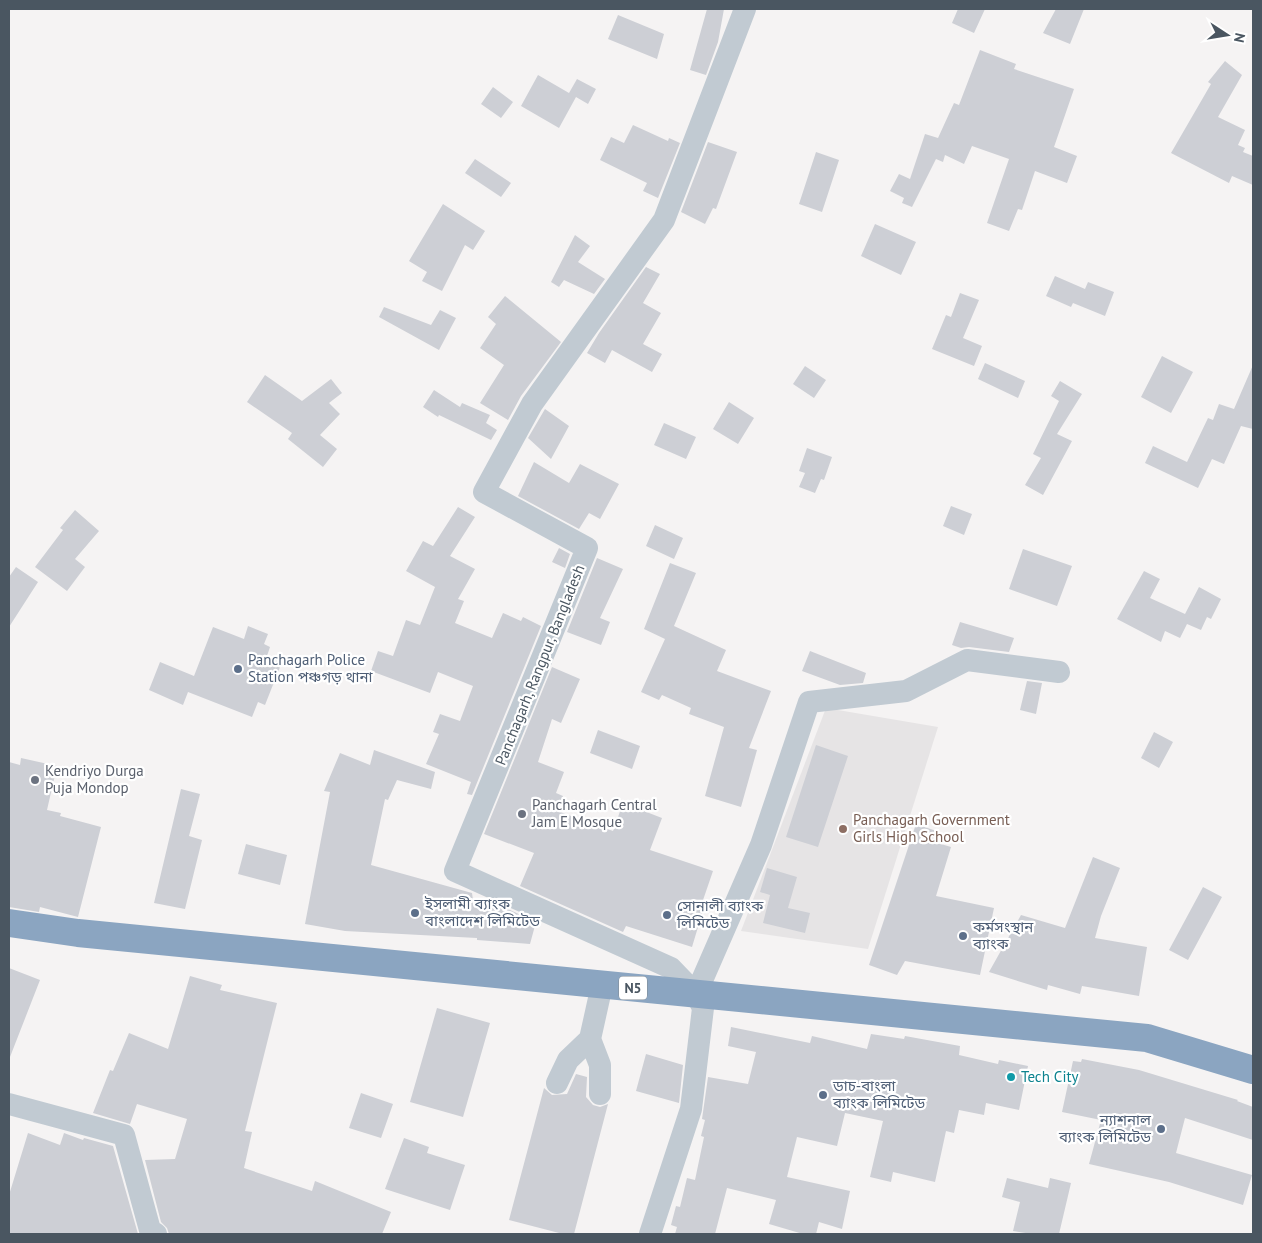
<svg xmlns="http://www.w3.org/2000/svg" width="1262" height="1243" viewBox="0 0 1262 1243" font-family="'PT Sans','Noto Sans Bengali',sans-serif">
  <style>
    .education { fill: #e6e4e5 }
    .building { fill: #cdcfd5 }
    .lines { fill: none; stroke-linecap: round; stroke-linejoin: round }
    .minor { stroke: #c1cad2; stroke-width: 22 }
    .highway { stroke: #8ba5c1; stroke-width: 28 }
    .service-dot { fill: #5c6f8a; stroke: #fff; stroke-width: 2 }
    .worship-dot { fill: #6b7280; stroke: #fff; stroke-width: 2 }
    .education-dot { fill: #8d6e63; stroke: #fff; stroke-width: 2 }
    .culture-dot { fill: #0f9aa8; stroke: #fff; stroke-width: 2 }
    .labels { text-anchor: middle; stroke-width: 4.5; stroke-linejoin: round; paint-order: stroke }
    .shield { fill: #fff; stroke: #808990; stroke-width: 1 }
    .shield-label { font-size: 14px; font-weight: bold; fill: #4a5661 }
    .service-label { font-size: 15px; fill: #4e5e75; stroke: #fff; text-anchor: start }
    .street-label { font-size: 15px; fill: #4a5661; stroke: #fff }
    .worship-label { font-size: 15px; fill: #5b616d; stroke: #fff; text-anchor: start }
    .education-label { font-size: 15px; fill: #785e54; stroke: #fff; text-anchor: start }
    .culture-label { font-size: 15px; fill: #0d838f; stroke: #fff; text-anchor: start }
  </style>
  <rect width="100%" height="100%" fill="#f5f3f3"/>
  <path class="education" d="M826,708L938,727L868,949L741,931Z"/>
  <path class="building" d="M707,9H724L718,42L706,75L690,70Z
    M958,9H985L974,33L952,23Z
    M1056,9H1084L1070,44L1043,33Z
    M618,15L664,34L657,59L608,39Z
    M980,50L1016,64L1014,69L1074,89L1054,147L1077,156L1067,183L1035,171L1022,210L1018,209L1009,231L987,223L1009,159L972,146L964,164L945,155L943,162L936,159L912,207L902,203L904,198L890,191L899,174L910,179L925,134L938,138L954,103L959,105Z
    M1225,61L1242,75L1218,117L1245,130L1238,145L1245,148L1243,152L1253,156V185L1232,176L1229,183L1171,153L1211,84L1208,82Z
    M538,75L569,93L577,79L596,89L588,104L576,97L559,128L521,106Z
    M493,87L513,102L501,118L481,104Z
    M633,125L668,141L669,138L680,143L658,198L643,191L647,183L600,160L611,137L624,143Z
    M708,142L737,152L716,209L713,208L705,224L681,212Z
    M816,152L839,160L822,212L799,204Z
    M475,159L511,183L501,197L465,173Z
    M443,204L485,231L473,250L465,245L442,291L422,281L427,272L409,261Z
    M875,224L916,242L901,275L861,256Z
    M575,235L590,246L578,262L605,279L594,294L564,280L559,287L551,282Z
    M646,267L660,274L643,303L661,313L643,344L662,354L652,372L612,350L605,363L587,353L599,333Z
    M1055,276L1085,289L1088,282L1114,292L1105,316L1073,303L1071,307L1046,296Z
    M960,293L979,300L963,338L982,346L974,366L932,349L946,315L951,317Z
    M505,296L561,342L521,396L508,420L480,403L504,365L480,348L496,324L488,317Z
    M384,307L431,325L440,310L456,318L439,350L379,317Z
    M1162,356L1193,372L1171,413L1141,397Z
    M985,363L1025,381L1018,398L978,379Z
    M1253,365V429L1241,426L1224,464L1212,459L1198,488L1145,463L1153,446L1187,462L1208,418L1213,420L1219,404L1234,409Z
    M805,366L826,380L814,398L793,384Z
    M265,375L302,401L331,379L342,393L329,403L340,414L320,435L337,449L323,467L288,439L292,433L247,402Z
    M1060,381L1082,394L1057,434L1072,441L1043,495L1025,485L1041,458L1033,454L1059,401L1051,396Z
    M434,390L460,407L462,403L490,415L486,423L497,430L491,440L439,415L438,417L423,407Z
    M729,402L754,418L738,444L713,429Z
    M545,409L569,426L551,459L528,438Z
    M664,423L696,437L686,459L654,445Z
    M807,448L832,457L824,480L821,479L815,493L799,487L805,473L799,471Z
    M534,462L569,483L580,464L619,484L600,519L589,513L579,529L518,496Z
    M951,506L972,514L964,535L943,526Z
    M458,507L475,517L450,556L475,569L458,599L464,601L455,623L492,638L503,613L521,621L523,617L541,626L472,795L467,794L471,782L426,764L439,734L433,732L440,714L460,721L473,686L438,672L430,693L371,671L378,651L393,656L406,620L420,625L435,587L406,571L423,541L433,546Z
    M75,510L99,531L75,559L85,567L67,591L35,567L63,530L60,528Z
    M655,525L683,538L674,559L646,546Z
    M559,548L570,554L565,568L552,562Z
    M1023,549L1072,566L1057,606L1009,589Z
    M597,558L623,569L600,618L610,622L601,645L567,632Z
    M670,563L696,573L674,626L726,650L717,671L771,691L749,748L757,750L741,807L705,796L724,727L689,714L691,708L662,695L659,700L641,692L665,639L644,629Z
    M16,567L38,582L9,627V577Z
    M1144,571L1160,579L1150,598L1185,614L1199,587L1221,599L1211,619L1207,617L1201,630L1187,624L1180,638L1165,631L1161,642L1117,619Z
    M960,622L1014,638L1009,652L969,647L961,648L952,645Z
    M248,626L268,634L264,644L270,647L267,656L282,662L265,705L258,702L252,717L188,692L183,705L149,690L160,662L194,676L213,627L244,639Z
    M810,651L866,673L863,683L840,685L802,671Z
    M552,667L580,679L561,723L552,719L538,762L564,772L556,793L563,796L557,811L613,831L623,803L662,818L650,850L713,871L702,903L705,904L692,947L626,926L623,932L520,886L534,853L484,834Z
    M1027,681L1042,683L1036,714L1020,710Z
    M598,730L640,746L632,769L590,753Z
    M1154,732L1173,742L1159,768L1141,758Z
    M816,745L848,756L818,847L786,837Z
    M374,750L435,772L431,789L397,780L388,800L385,799L371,865L472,893L473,900L510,910L536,922L530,944L477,940V938L345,931L305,924L330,792L324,791L340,753L370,765Z
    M21,758L57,766L47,810L61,813L60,816L101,827L78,917L40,907L39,912L9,907V762L20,765Z
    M181,789L200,794L189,836L202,840L185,909L154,903Z
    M916,824L945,834L941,844L951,847L936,896L994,908L980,975L905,961L897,975L869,965Z
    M246,844L287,855L280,885L238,874Z
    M1093,857L1120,868L1101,916L1095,938L1147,947L1139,996L1082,986L1080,994L1048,985L1047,990L989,972L1021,915L1065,928Z
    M767,868L797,877L788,908L810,913L805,933L763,923L770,895L760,892Z
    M1203,887L1222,897L1188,960L1169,950Z
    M9,968L40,980L10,1057H9Z
    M190,976L222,985L220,990L277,1003L245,1131L252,1132L244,1168L312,1191L315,1181L391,1212L382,1234H169L167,1228L161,1222L145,1160L175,1159L187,1119L137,1104L130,1124L93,1113L110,1070L113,1071L129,1033L168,1049Z
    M437,1008L490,1023L463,1117L410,1102Z
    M731,1027L810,1043L812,1036L867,1049L871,1034L904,1039L905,1036L960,1046L959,1055L998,1064L999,1060L1028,1066L1019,1110L986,1103L984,1115L959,1110L954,1133L946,1131L935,1182L893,1172L891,1182L870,1177L883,1121L845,1113L837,1146L797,1137L787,1177L850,1191L842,1229L819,1222L816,1234H803L769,1224L776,1200L727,1188L715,1234H675L677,1227L671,1225L676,1206L680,1207L687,1178L695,1180L704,1137L701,1136L705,1120L702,1119L708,1077L748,1084L756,1052L728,1046Z
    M646,1054L683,1065L679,1103L636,1091Z
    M1082,1059L1139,1070L1238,1100L1237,1101L1253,1107V1140L1185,1118L1176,1153L1252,1175L1243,1205L1169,1182L1089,1164L1101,1120L1062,1112L1073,1061L1081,1062Z
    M576,1074L587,1077L586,1097L593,1105L600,1107L608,1104L574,1234H563L509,1220L544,1088L552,1095L567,1094Z
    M361,1093L393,1104L381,1138L349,1128Z
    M28,1133L60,1145L64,1133L83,1140L84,1138L113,1146L138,1234H9V1195Z
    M404,1138L429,1147L427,1153L465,1165L450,1210L385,1189Z
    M1007,1178L1048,1188L1050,1178L1071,1183L1059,1234H1032L1013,1231L1020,1202L1002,1197Z"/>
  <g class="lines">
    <path class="minor" d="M696,994L761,845L809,702L906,691L967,660L1059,672
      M557,1083L568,1060L590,1039
      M600,1094V1065L590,1039L602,985
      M9,1104L124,1135L150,1230L156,1234
      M650,1234L691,1109L703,1008L696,994L671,968L455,871L587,548L484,492L532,404L664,220L745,9"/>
    <path class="highway" d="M9,923L78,933L1147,1038L1253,1070"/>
  </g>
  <g class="service-dot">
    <circle cx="238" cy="669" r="5"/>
    <circle cx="415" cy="913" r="5"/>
    <circle cx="667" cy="915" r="5"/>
    <circle cx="963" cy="936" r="5"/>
    <circle cx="823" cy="1095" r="5"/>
    <circle cx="1161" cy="1129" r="5"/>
  </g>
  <g class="worship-dot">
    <circle cx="35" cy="780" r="5"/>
    <circle cx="522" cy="814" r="5"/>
  </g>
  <circle class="education-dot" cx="843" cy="829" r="5"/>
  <circle class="culture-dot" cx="1011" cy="1077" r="5"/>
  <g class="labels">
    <rect class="shield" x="619" y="976.5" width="28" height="23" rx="4"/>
    <g class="shield-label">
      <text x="633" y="993">N5</text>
    </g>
    <g class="service-label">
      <text x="248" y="665">Panchagarh Police<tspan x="248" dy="17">Station পঞ্চগড় থানা</tspan></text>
      <text x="425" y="909">ইসলামী ব্যাংক<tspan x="425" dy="17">বাংলাদেশ লিমিটেড</tspan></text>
      <text x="677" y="911">সোনালী ব্যাংক<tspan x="677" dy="17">লিমিটেড</tspan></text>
      <text x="973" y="932">কর্মসংস্থান<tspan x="973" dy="17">ব্যাংক</tspan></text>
      <text x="833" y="1091">ডাচ-বাংলা<tspan x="833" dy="17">ব্যাংক লিমিটেড</tspan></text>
      <text x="1151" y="1125" text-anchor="end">ন্যাশনাল<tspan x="1151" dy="17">ব্যাংক লিমিটেড</tspan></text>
    </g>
    <g class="street-label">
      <text transform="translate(540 665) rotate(-68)" y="5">Panchagarh, Rangpur, Bangladesh</text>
    </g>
    <g class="worship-label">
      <text x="45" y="776">Kendriyo Durga<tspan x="45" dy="17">Puja Mondop</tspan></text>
      <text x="532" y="810">Panchagarh Central<tspan x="532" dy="17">Jam E Mosque</tspan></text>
    </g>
    <g class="education-label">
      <text x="853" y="825">Panchagarh Government<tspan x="853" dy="17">Girls High School</tspan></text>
    </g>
    <g class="culture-label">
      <text x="1021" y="1082">Tech City</text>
    </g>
  </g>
  <rect width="1262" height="1243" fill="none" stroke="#4a5661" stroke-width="20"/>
  <g transform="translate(1227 35) rotate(102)" stroke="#ffffff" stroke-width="4" paint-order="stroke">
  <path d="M0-4L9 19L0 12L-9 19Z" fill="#4a5661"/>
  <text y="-8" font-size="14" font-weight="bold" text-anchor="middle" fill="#4a5661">N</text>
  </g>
</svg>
